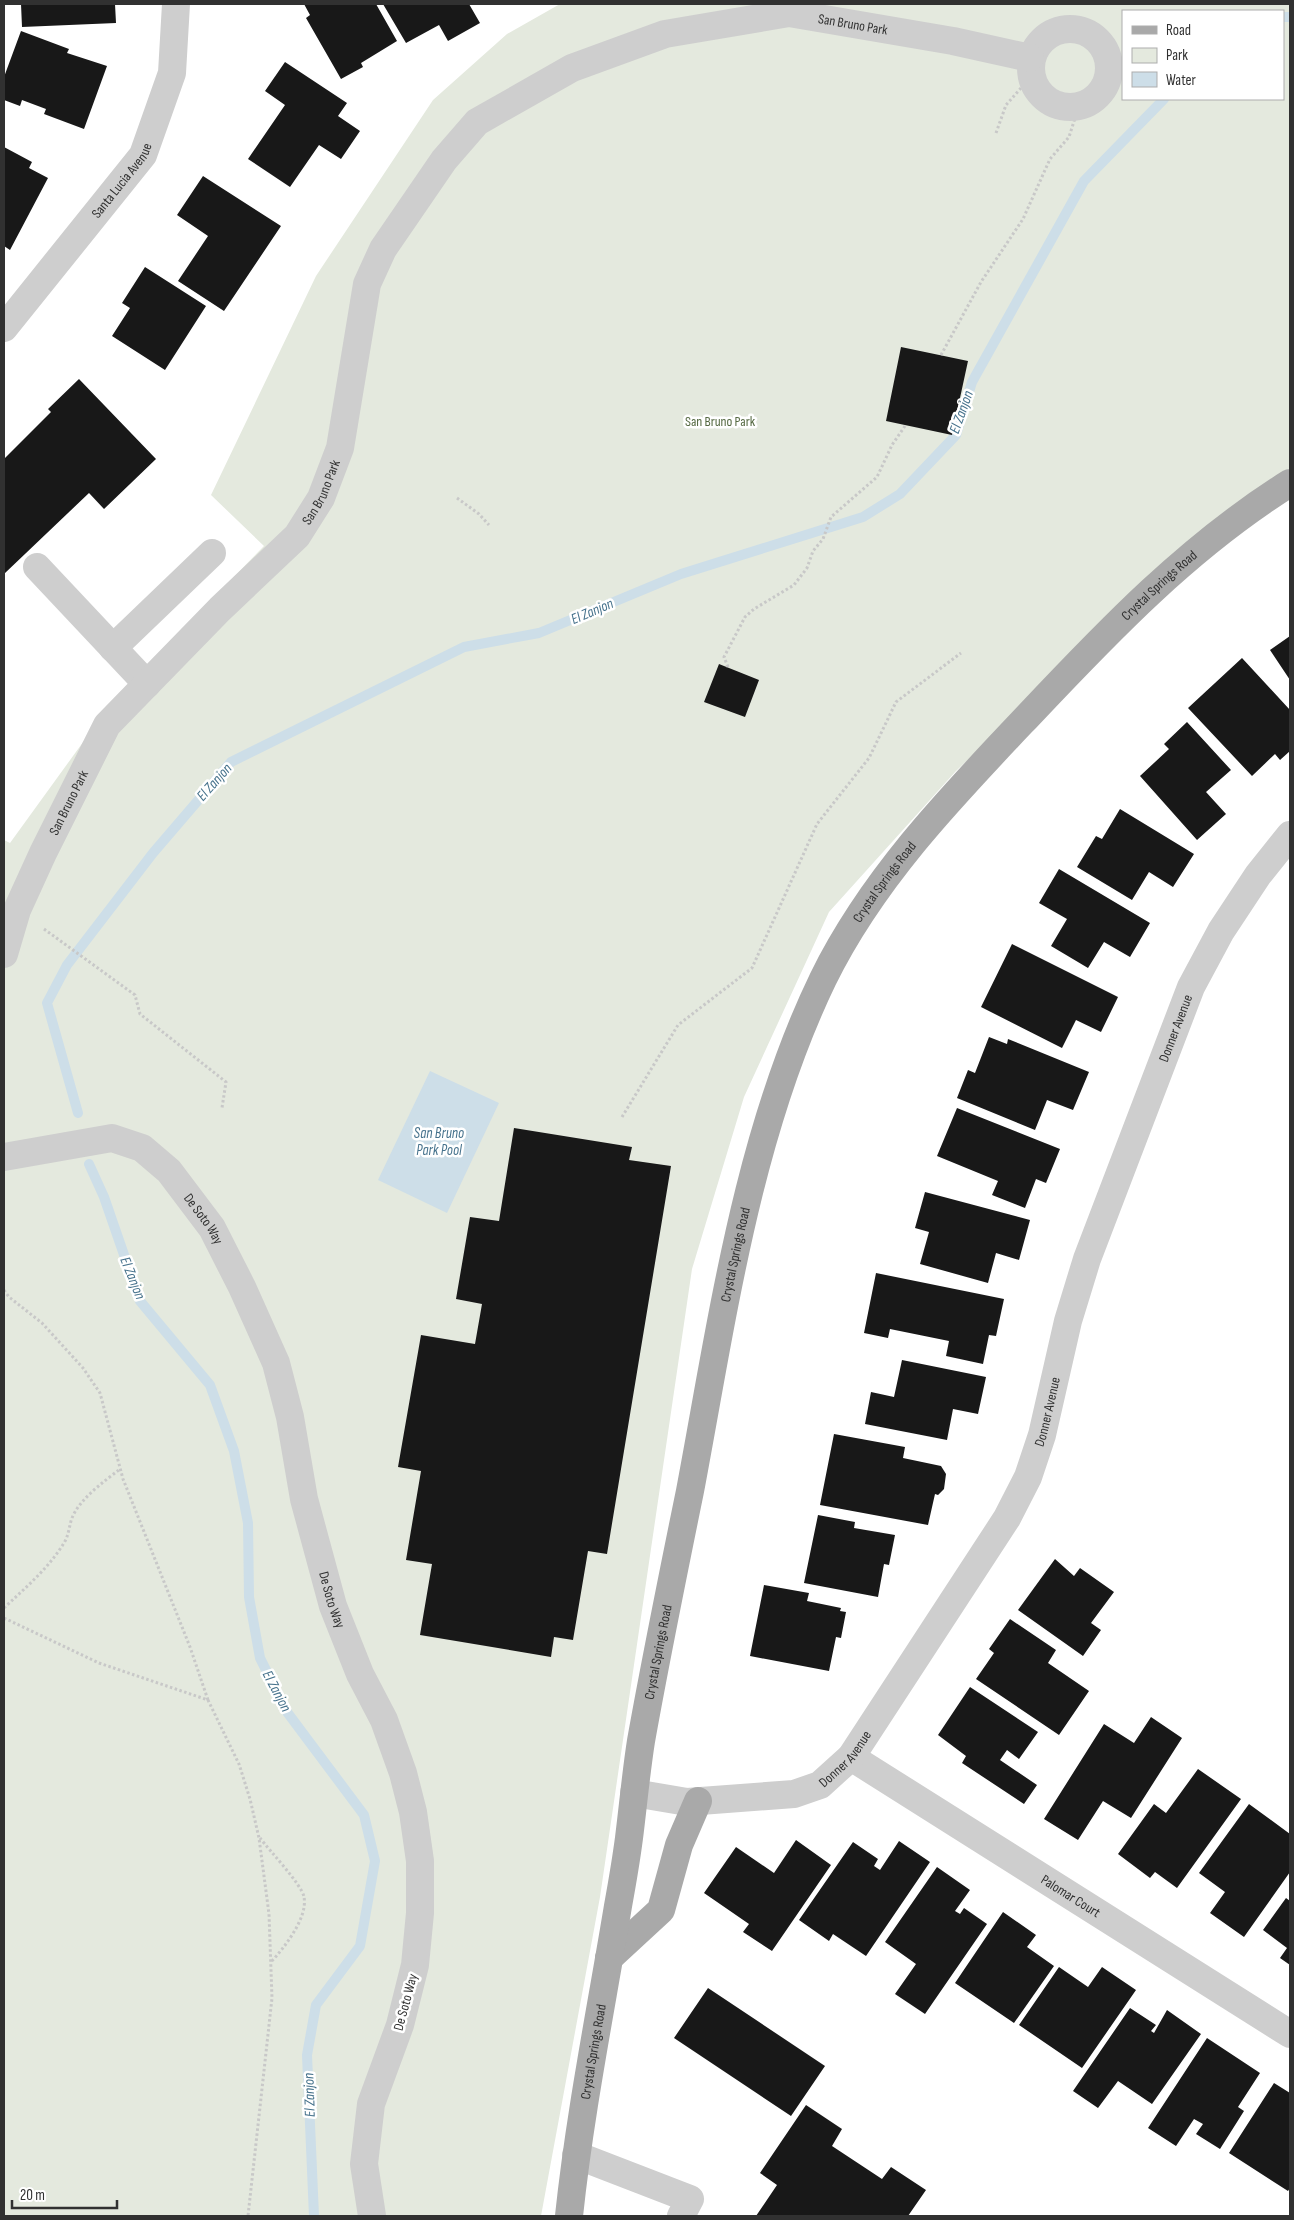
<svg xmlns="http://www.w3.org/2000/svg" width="1294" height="2220" viewBox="0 0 1294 2220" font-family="'Sofia Sans Condensed',sans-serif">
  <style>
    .green { fill: #e4e9de; fill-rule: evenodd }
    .water { fill: #cddee8 }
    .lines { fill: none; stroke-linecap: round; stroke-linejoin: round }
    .stream { stroke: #cddee8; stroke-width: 10 }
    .building { fill: #181818 }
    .path { stroke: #c8c8c8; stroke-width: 3; stroke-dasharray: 2.5 2.5; stroke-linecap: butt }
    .minor { stroke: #cecece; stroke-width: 28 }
    .major { stroke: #a9a9a9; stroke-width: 28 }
    .labels { text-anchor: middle; stroke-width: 5; stroke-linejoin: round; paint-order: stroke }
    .street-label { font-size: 14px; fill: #313131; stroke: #fff }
    .park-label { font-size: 14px; fill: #556942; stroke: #fff }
    .water-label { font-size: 15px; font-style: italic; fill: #46728c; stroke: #fff }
  </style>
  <rect width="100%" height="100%" fill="#fff"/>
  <path class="green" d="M560,4H1290V468L1231,511L956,771L829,912L744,1097L692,1269L600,1897L541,2216H4V840L10,843L115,698L264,546L211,495L316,276L433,100L507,34ZM1123,11H1283V99H1123Z"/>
  <path class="water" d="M430,1071L499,1103L447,1213L378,1180Z"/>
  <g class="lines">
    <path class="stream" d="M1283,17H1290
      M78,1113L47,1003L67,965L153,853L231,762L464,647L539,633L681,574L863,517L900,494L956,435L972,382L1084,181L1164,99
      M89,1164L104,1197L140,1301L210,1385L234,1451L248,1523L249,1597L260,1658L287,1712L364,1815L375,1861L360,1946L316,2005L307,2055L314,2216"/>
  </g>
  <path class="building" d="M21,4H115L116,23L22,27Z
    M304,4H376L397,41L361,63L363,67L341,79L306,18L310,15Z
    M383,4H469L480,23L448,41L439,25L406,43Z
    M21,31L69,49L67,53L107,66L84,129L44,114L46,109L22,100L20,106L4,100V77Z
    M285,62L347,103L338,116L360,131L341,159L319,145L290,187L248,159L285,105L265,91Z
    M4,147L32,162L29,168L48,178L10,250L4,246Z
    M203,176L281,226L224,311L178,281L208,236L177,215Z
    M145,267L206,306L165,370L112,336L130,308L122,303Z
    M901,347L968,361L952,435L886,421Z
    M79,379L156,459L104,509L89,493L4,574V459L51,412L48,409Z
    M1290,636V680L1270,650Z
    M1242,658L1290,710V751L1280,760L1275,754L1252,776L1188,708Z
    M719,664L759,680L745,717L704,702Z
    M1187,722L1231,770L1206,792L1226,814L1197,840L1140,776L1169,749L1164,744Z
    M1120,809L1194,854L1173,887L1149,872L1132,900L1077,867L1096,836L1102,839Z
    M1059,869L1150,923L1130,957L1104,942L1088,968L1051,946L1067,919L1039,903Z
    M1012,944L1118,997L1101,1032L1076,1020L1062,1048L981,1007Z
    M989,1037L1007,1044L1008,1039L1089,1072L1073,1110L1047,1100L1035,1130L957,1098L968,1070L975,1073Z
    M957,1108L1060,1149L1046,1183L1036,1179L1025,1208L992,1195L998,1181L937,1156Z
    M514,1128L632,1147L629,1160L671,1166L607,1554L588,1551L573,1640L554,1637L551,1657L420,1635L432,1564L406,1560L421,1471L398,1467L421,1335L475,1344L482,1304L456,1299L470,1217L499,1221Z
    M925,1192L1030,1220L1019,1260L996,1253L988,1283L920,1264L929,1232L915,1228Z
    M876,1273L1004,1299L996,1336L989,1335L983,1364L946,1356L949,1341L890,1329L888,1338L864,1333Z
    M902,1360L986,1377L978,1414L953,1409L947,1440L865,1424L871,1392L894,1397Z
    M834,1434L905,1447L903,1458L941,1466L946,1474L944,1489L938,1495L935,1494L928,1525L820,1505Z
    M818,1515L855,1522L854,1528L895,1535L889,1565L884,1564L878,1597L804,1583Z
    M1055,1559L1074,1576L1080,1568L1114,1592L1091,1623L1101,1630L1083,1656L1018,1610Z
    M764,1585L809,1593L807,1601L841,1608L840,1611L846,1612L841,1638L836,1637L829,1671L750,1656Z
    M1010,1619L1056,1650L1048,1663L1089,1691L1059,1735L976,1679L994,1653L989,1649Z
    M970,1687L1038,1732L1019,1759L1007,1750L1000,1760L1037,1785L1024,1804L962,1763L966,1756L938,1735Z
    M1151,1717L1182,1738L1131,1818L1103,1801L1078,1840L1044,1819L1104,1724L1134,1743Z
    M1198,1769L1241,1799L1177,1888L1155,1872L1150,1878L1118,1854L1154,1804L1166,1813Z
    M1249,1804L1290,1834V1872L1244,1937L1210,1913L1225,1892L1199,1873Z
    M796,1840L831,1865L772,1951L743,1932L749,1924L704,1893L736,1847L774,1873Z
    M899,1841L930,1862L866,1956L833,1934L829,1941L799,1920L853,1842L878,1859L874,1866L880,1870Z
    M937,1867L970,1890L955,1911L960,1914L964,1908L987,1924L925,2014L895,1994L916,1964L885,1942Z
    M1286,1898L1290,1901V1965L1280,1958L1287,1948L1263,1930Z
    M1003,1912L1036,1935L1027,1947L1054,1966L1014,2023L955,1983Z
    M1059,1967L1088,1987L1102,1967L1136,1990L1082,2068L1019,2025Z
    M708,1988L825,2066L791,2116L674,2038Z
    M1130,2008L1156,2025L1151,2031L1154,2033L1167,2010L1201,2034L1152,2104L1118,2081L1098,2108L1073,2091Z
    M1207,2038L1260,2073L1238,2107L1244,2111L1220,2149L1196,2134L1203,2124L1194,2119L1176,2146L1148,2128Z
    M1274,2083L1290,2093V2188L1288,2191L1229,2153Z
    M806,2105L842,2129L832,2146L882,2179L891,2167L926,2190L908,2216H756L777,2185L760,2173Z"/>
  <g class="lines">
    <path class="path" d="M1109,77L1123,81
      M996,133L1006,105L1021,88
      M941,355L981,282L1023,219L1050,159L1069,137L1076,115L1075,107
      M457,498L479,514L489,525
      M728,667L724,657L745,617L754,609L794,585L807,568L813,551L823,539L831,517L877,477L892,445L905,426
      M44,929L135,995L140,1014L226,1082L222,1108
      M622,1117L678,1025L752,968L817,824L869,758L896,702L961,653
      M4,1290L9,1297L42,1323L83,1368L100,1393L123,1479L190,1647L208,1700
      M4,1608C25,1588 48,1569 64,1543C69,1535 69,1526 72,1518C80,1498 105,1481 120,1469
      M4,1618L99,1663L208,1700L239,1764L250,1799L259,1838L269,1914L272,1998L248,2216
      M260,1838C269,1850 302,1885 304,1897C308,1918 284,1948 271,1962"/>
    <g class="minor">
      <circle cx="1070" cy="68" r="39"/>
      <path id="s1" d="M4,328L143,155L172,73L176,4"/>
      <path d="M37,567L147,684"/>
      <path d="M113,648L212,553"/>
      <path id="s2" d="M4,954L17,910L43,853L107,725L220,609L297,536L321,498L340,448L367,284L383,249L444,160L477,122L572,68L665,34L789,13L953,41L1030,58"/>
      <path id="s3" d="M4,1157L112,1138L142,1148L169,1171L212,1228L242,1287L276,1363L290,1417L304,1499L333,1606L360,1674L384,1720L403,1773L413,1812L420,1861V1913L415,1965L400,2025L371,2104L364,2164L372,2216"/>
      <path id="s4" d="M851,1757L1290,2034"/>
      <path id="s5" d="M634,1793L687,1802L794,1794L820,1785L851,1757L1007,1518L1028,1477L1042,1435L1068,1321L1087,1259L1191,987L1221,931L1258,875L1290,835"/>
      <path d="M576,2155L690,2199L681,2216"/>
    </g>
    <g class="major">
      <path d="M609,1958L661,1910L679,1845L698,1801"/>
      <path id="s6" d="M569,2216C580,2112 601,2009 618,1906C622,1884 626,1861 629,1838C633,1806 636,1773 641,1741C656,1657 673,1574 690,1491C722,1321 747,1136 823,979C872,879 951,797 1027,717C1108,631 1189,546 1290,483"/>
    </g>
  </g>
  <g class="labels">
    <g class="street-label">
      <text dy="5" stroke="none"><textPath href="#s2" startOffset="1380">San Bruno Park</textPath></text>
      <text dy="5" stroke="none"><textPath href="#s1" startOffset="189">Santa Lucia Avenue</textPath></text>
      <text dy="5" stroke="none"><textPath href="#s2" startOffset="570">San Bruno Park</textPath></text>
      <text dy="5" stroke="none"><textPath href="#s6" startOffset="1786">Crystal Springs Road</textPath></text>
      <text dy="5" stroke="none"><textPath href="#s2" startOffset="165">San Bruno Park</textPath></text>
      <text dy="5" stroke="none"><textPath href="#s6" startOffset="1381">Crystal Springs Road</textPath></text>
      <text dy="5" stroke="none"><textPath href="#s5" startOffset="1035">Donner Avenue</textPath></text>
      <text dy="5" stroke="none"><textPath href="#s3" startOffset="236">De Soto Way</textPath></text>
      <text dy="5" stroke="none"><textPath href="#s6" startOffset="976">Crystal Springs Road</textPath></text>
      <text dy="5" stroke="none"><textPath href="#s5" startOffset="630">Donner Avenue</textPath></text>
      <text dy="5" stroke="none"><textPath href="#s3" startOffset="641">De Soto Way</textPath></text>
      <text dy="5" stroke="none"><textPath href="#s6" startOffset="571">Crystal Springs Road</textPath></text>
      <text dy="5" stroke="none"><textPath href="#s5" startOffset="225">Donner Avenue</textPath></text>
      <text dy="5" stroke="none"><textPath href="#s4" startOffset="260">Palomar Court</textPath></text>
      <text transform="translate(405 2002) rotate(-75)" y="5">De Soto Way</text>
      <text dy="5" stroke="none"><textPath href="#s6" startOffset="166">Crystal Springs Road</textPath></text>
    </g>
    <g class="park-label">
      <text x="720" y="426">San Bruno Park</text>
    </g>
    <g class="water-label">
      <text transform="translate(961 412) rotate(-70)" y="5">El Zanjon</text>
      <text transform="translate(592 611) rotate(-23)" y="5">El Zanjon</text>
      <text transform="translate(214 782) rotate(-48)" y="5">El Zanjon</text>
      <text x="439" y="1138">San Bruno<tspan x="439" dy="17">Park Pool</tspan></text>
      <text transform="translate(133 1278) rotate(68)" y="5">El Zanjon</text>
      <text transform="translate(277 1691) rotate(62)" y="5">El Zanjon</text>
      <text transform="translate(309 2095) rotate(-92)" y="5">El Zanjon</text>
    </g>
  </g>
  <rect width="1294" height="2220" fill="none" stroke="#313131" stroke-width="10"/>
  <rect x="1122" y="10" width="162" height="90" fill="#ffffff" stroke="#adadad"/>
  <rect x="1132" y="26" width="25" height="8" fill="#a9a9a9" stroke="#adadad"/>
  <text x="1166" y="35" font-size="15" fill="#313131">Road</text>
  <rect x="1132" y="48" width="25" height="15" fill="#e4e9de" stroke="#adadad"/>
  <text x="1166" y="60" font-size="15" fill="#313131">Park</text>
  <rect x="1132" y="72" width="25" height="15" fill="#cddee8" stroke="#adadad"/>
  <text x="1166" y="85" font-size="15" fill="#313131">Water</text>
  <path d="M12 2200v8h105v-8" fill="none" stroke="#313131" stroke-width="2.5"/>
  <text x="20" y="2200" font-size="15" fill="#313131" stroke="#ffffff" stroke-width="4" paint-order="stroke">20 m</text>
</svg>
